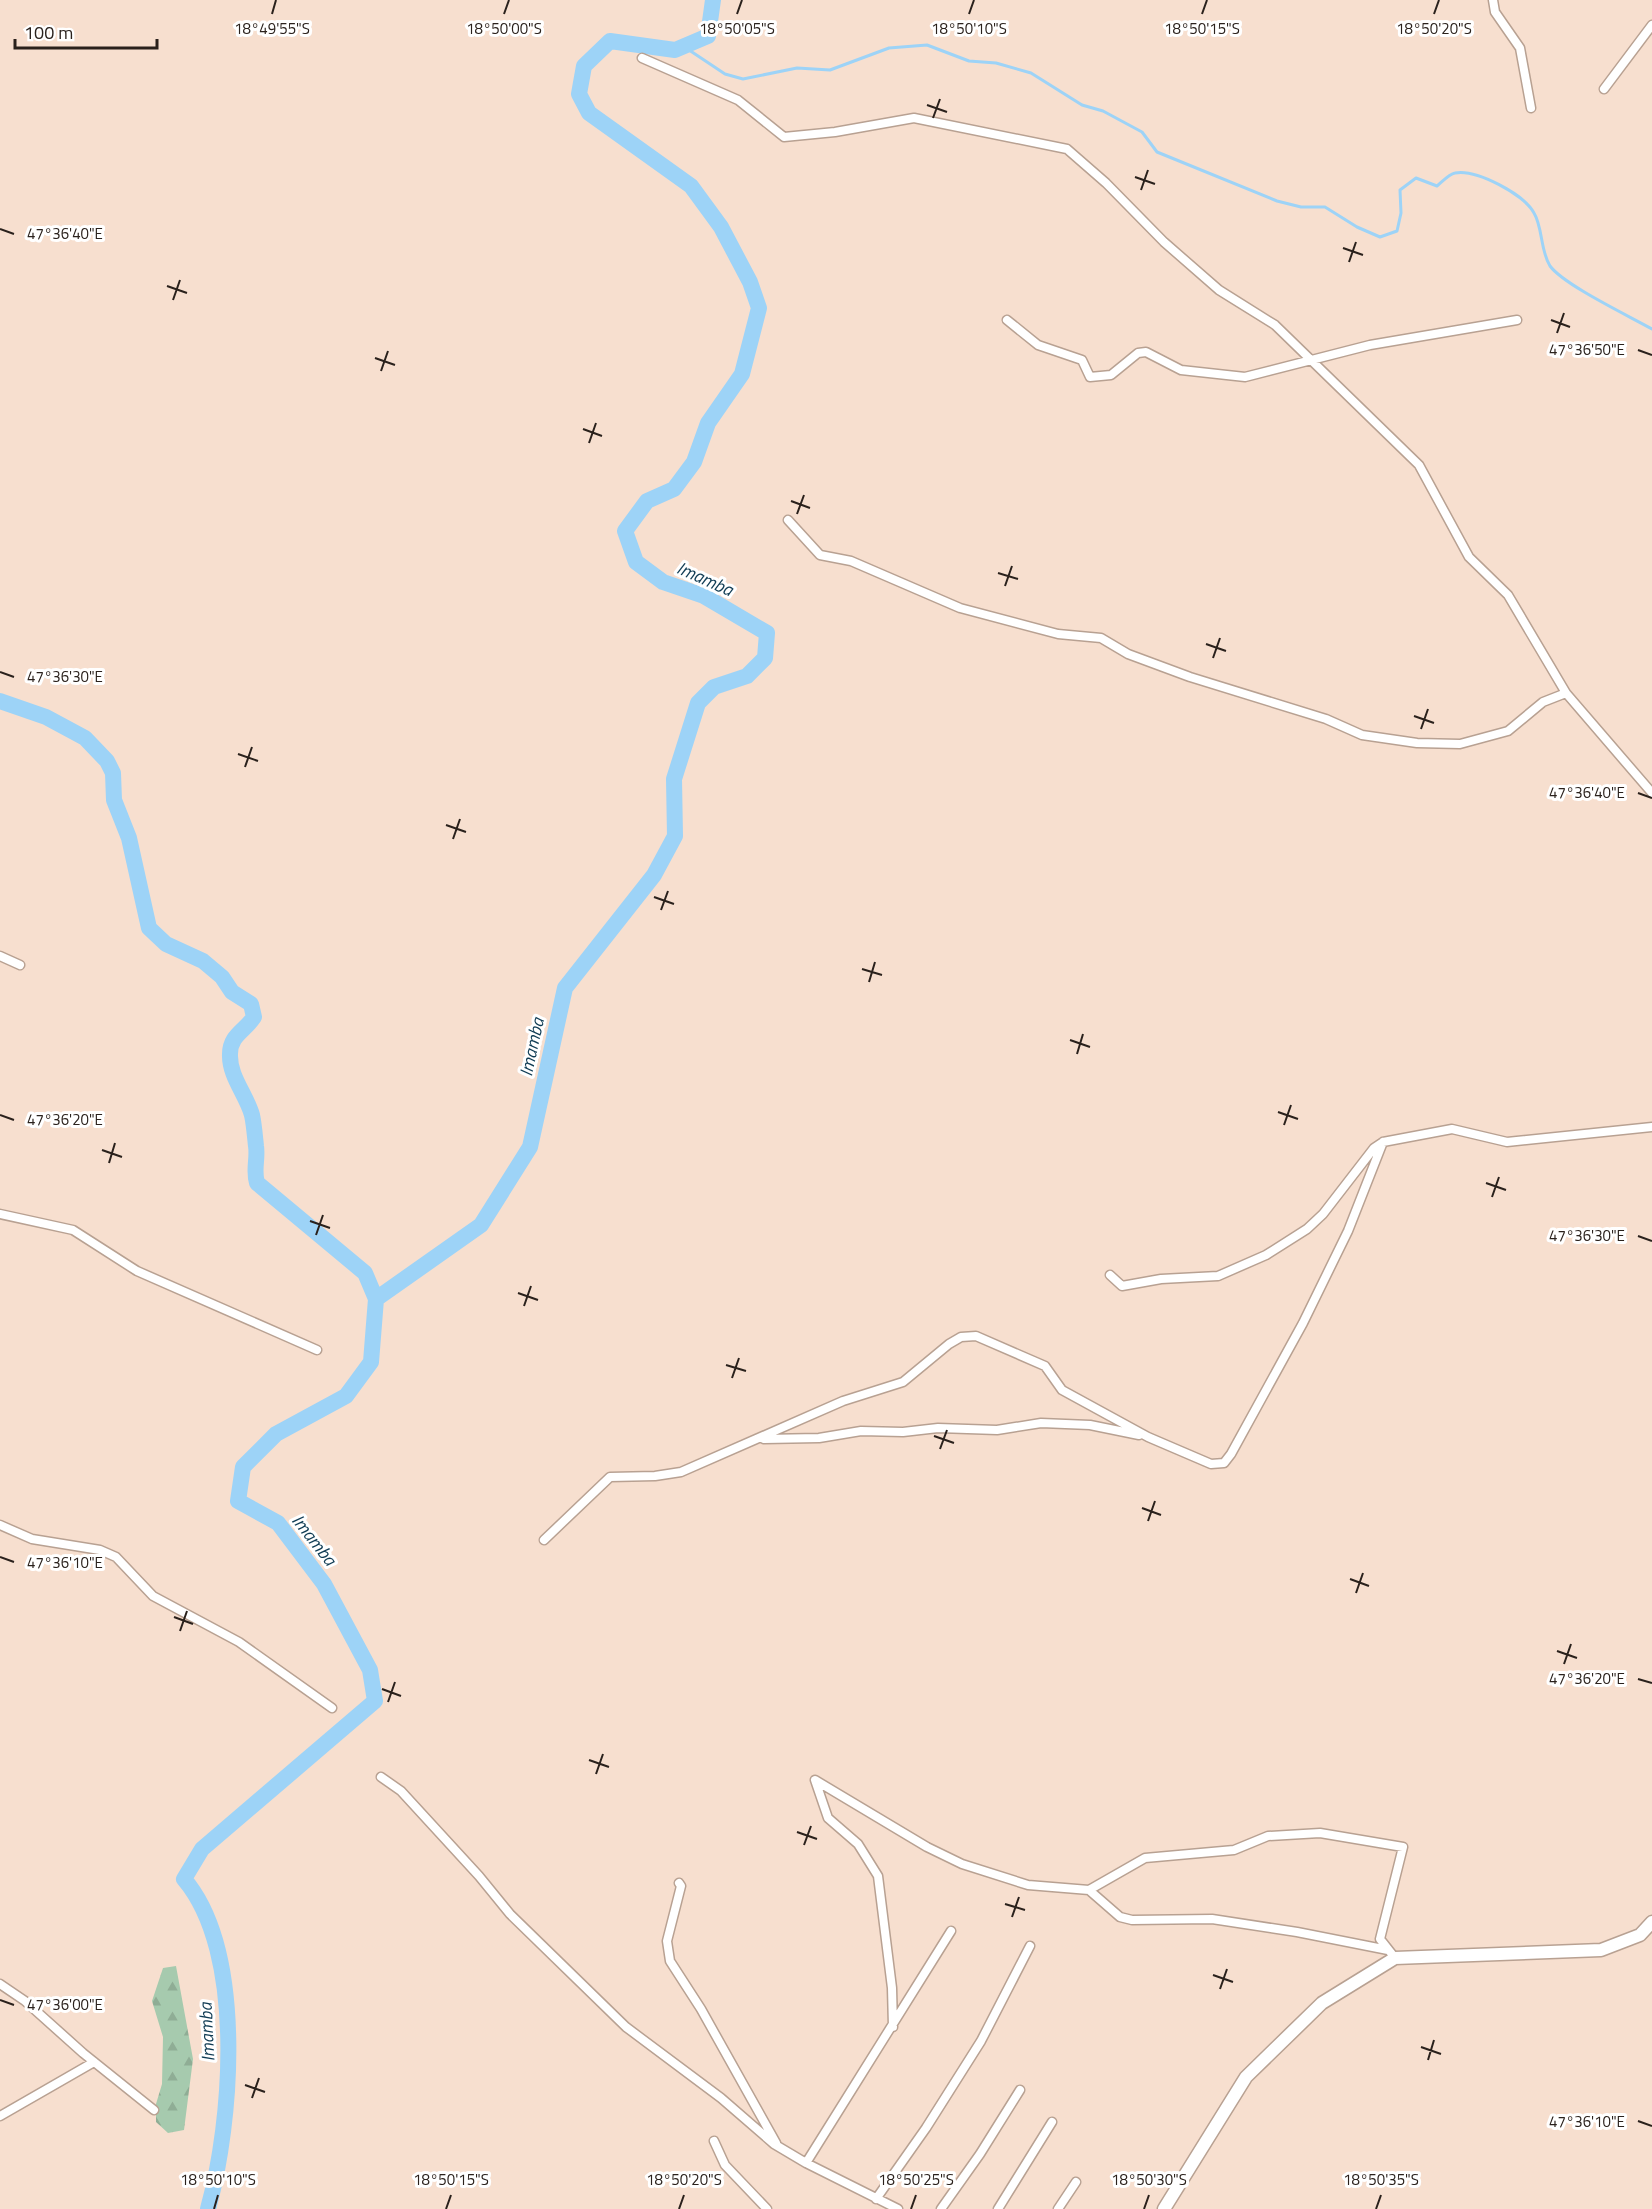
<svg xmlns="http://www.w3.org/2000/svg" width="1652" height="2209" viewBox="0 0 1652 2209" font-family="'Titillium Web',sans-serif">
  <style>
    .forest { fill: url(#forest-firs) }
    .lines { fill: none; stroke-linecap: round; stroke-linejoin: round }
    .stream { stroke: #9dd3f7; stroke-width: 3 }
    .river { stroke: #9dd3f7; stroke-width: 16 }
    .street-casing { stroke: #b8a192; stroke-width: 11 }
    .secondary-casing { stroke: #b8a192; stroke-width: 15 }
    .street { stroke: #fff; stroke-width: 8 }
    .secondary { stroke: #fff; stroke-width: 12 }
    .ticks { fill: none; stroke: #2a211c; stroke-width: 2 }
    .labels { text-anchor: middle; stroke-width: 6; stroke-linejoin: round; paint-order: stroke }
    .water-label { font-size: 18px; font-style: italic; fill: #0f3b53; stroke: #fff }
    .ticks-label { font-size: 15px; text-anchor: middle; fill: #2a211c; stroke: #fff; stroke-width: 6; stroke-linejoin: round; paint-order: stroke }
  </style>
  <defs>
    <pattern id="forest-firs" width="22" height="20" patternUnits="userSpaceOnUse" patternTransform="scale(1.5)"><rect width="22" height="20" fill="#a6caae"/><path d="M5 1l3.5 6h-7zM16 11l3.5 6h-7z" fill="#8fad95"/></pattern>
  </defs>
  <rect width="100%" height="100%" fill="#f7dfcf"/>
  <path class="forest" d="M176,1966L193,2059L184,2130L168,2133L156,2122V2104L162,2084L163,2037L152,2001L163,1968Z"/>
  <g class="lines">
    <path class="stream" d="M683,46L725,74L743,79L797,68L830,70L889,48L927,45L969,61L996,63L1031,73L1082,105L1103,111L1142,132L1157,152L1277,201L1301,207H1325L1357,227L1380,237L1397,231L1401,213L1400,190L1416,178L1437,186C1442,182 1449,174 1455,173C1476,169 1524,194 1534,213C1543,228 1540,250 1550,266C1564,285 1629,316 1652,329"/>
    <path class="river" d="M0,701L46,717L85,738L107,761L113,773L114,800L129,838L149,928L166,944L203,961L222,977L232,992L251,1004L254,1017C245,1031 230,1035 230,1054C229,1076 246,1094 252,1115C254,1124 255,1137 256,1146C258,1159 253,1170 257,1183L365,1273L376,1299
      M208,2209C232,2122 246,1952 184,1879L202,1849L375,1701L370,1670L324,1584L278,1523L238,1501L243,1467L276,1434L346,1396L371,1362L376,1299L481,1225L530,1147L565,988L654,875L675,836L674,779L698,703L714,687L747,676L765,658L767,633L704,596L663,582L636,562L625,531L647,501L674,489L694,462L708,423L742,374L759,308L750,282L721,227L691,186L589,113L579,94L584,66L610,41L675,50L708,36L713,0"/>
    <g class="street-casing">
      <path id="street" d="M1493,0L1495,12L1520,48L1531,108
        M642,58L738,100L784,137L835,132L914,118L1067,149L1106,183L1164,242L1219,290L1275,325L1419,465L1469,557L1508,595L1566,693L1652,793
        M1604,89L1652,25
        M1007,320L1038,345L1082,360L1090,377L1111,375L1138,353L1146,352L1181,370L1245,377L1370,345L1517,320
        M788,520L820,555L851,561L960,608L1058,634L1101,638L1128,654L1190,677L1326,719L1362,735L1417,743L1460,744L1508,731L1543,702L1566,693
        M0,956L20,965
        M0,1214L73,1230L137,1271L317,1350
        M1110,1275L1122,1286L1161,1279L1218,1276L1266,1255L1307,1229L1323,1214L1374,1148L1383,1142L1452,1129L1507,1142L1652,1127
        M764,1439L819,1438L861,1431L903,1432L938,1428L997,1430L1041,1423L1090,1425L1139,1435
        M0,1525L32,1539L100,1550L116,1557L153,1596L239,1642L332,1708
        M544,1540L610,1477L655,1476L681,1472L843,1401L903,1382L949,1344L961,1337L976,1336L1045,1366L1062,1390L1148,1437L1211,1464L1224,1463L1231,1454L1303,1323L1348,1231L1383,1142
        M381,1777L401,1791L479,1876L510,1914L626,2027L721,2098L774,2144L806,2163L898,2209
        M679,1883L681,1886L667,1941L670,1961L701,2009L776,2143
        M1089,1890L1120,1917L1132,1920L1212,1919L1297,1932L1388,1950
        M0,1984L25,2001L83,2053L154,2110
        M893,2027L892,1988L878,1876L858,1844L828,1818L815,1780L927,1847L962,1864L1028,1885L1089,1890L1145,1858L1234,1850L1268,1836L1320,1833L1403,1847L1380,1939L1395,1958
        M0,2116L94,2062
        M714,2141L725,2165L767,2209
        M806,2163L951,1931
        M876,2199L926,2128L981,2041L1030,1946
        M941,2209L980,2154L1020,2090
        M998,2209L1052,2122
        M1058,2209L1076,2182"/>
    </g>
    <g class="secondary-casing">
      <path id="secondary" d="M1164,2209L1246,2077L1322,2003L1395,1958L1601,1950L1640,1935L1652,1922"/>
    </g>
    <use href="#street" class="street"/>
    <use href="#secondary" class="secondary"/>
  </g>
  <path class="ticks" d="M272,14L276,0M504,14L509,0M737,14L742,0M969,14L974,0M1202,14L1207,0M1434,14L1439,0M927,105L947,112M933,118L940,99M1135,177L1155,184M1141,190L1148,170M0,229L14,234M1343,248L1363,255M1349,262L1356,242M167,286L187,293M173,300L180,280M1551,320L1570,327M1557,333L1564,313M1638,350L1652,355M375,358L395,365M381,371L388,351M583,429L602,436M589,443L596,423M791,501L810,508M797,514L804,495M998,573L1018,579M1005,586L1012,566M1206,644L1226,651M1213,658L1220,638M0,672L14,677M1414,716L1434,723M1421,729L1428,709M238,754L258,761M245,767L252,747M1638,793L1652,798M446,825L466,832M453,839L460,819M654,897L674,904M661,910L668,891M862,969L882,975M869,982L875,962M1070,1040L1090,1047M1077,1054L1083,1034M1278,1112L1298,1119M0,1115L14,1120M1284,1125L1291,1105M102,1150L122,1157M109,1163L115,1143M1486,1183L1506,1190M1492,1197L1499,1177M310,1221L330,1228M316,1235L323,1215M1638,1236L1652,1241M518,1293L538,1300M524,1306L531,1286M726,1365L746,1371M732,1378L739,1358M934,1436L954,1443M940,1449L947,1430M1142,1508L1161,1515M1148,1521L1155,1501M0,1557L14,1562M1350,1579L1369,1586M1356,1593L1363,1573M174,1617L193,1624M180,1631L187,1611M1557,1651L1577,1658M1564,1664L1571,1644M1638,1679L1652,1683M382,1689L401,1696M388,1702L395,1682M589,1760L609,1767M596,1774L603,1754M797,1832L817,1839M804,1845L811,1826M1005,1904L1025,1910M1012,1917L1019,1897M1213,1975L1233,1982M1220,1989L1227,1969M0,2000L14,2005M1421,2047L1441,2054M1428,2060L1434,2040M245,2085L265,2092M252,2098L259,2078M1638,2121L1652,2126M214,2209L218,2195M446,2209L451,2195M679,2209L684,2195M911,2209L916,2195M1144,2209L1149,2195M1376,2209L1381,2195"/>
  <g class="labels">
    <g class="water-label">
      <text transform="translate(705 579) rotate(24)" y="6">Imamba</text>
      <text transform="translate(532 1047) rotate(-78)" y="6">Imamba</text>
      <text transform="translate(314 1540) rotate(52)" y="6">Imamba</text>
      <text transform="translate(207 2032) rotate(-93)" y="6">Imamba</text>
    </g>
  </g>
  <g class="ticks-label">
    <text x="272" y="34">18°49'55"S</text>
    <text x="504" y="34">18°50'00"S</text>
    <text x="737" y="34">18°50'05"S</text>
    <text x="969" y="34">18°50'10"S</text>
    <text x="1202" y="34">18°50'15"S</text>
    <text x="1434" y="34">18°50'20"S</text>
    <text x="65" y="239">47°36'40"E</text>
    <text x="1587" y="355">47°36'50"E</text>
    <text x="65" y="682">47°36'30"E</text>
    <text x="1587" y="798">47°36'40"E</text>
    <text x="65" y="1125">47°36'20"E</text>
    <text x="1587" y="1241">47°36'30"E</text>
    <text x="65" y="1568">47°36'10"E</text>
    <text x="1587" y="1684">47°36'20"E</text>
    <text x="65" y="2010">47°36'00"E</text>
    <text x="1587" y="2127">47°36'10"E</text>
    <text x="218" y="2185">18°50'10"S</text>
    <text x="451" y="2185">18°50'15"S</text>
    <text x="684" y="2185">18°50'20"S</text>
    <text x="916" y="2185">18°50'25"S</text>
    <text x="1149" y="2185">18°50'30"S</text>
    <text x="1381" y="2185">18°50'35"S</text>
  </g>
  <path d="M15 39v9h142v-9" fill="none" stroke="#2a211c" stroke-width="3"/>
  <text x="24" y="39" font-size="18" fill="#2a211c" stroke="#ffffff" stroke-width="4.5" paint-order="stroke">100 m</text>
</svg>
